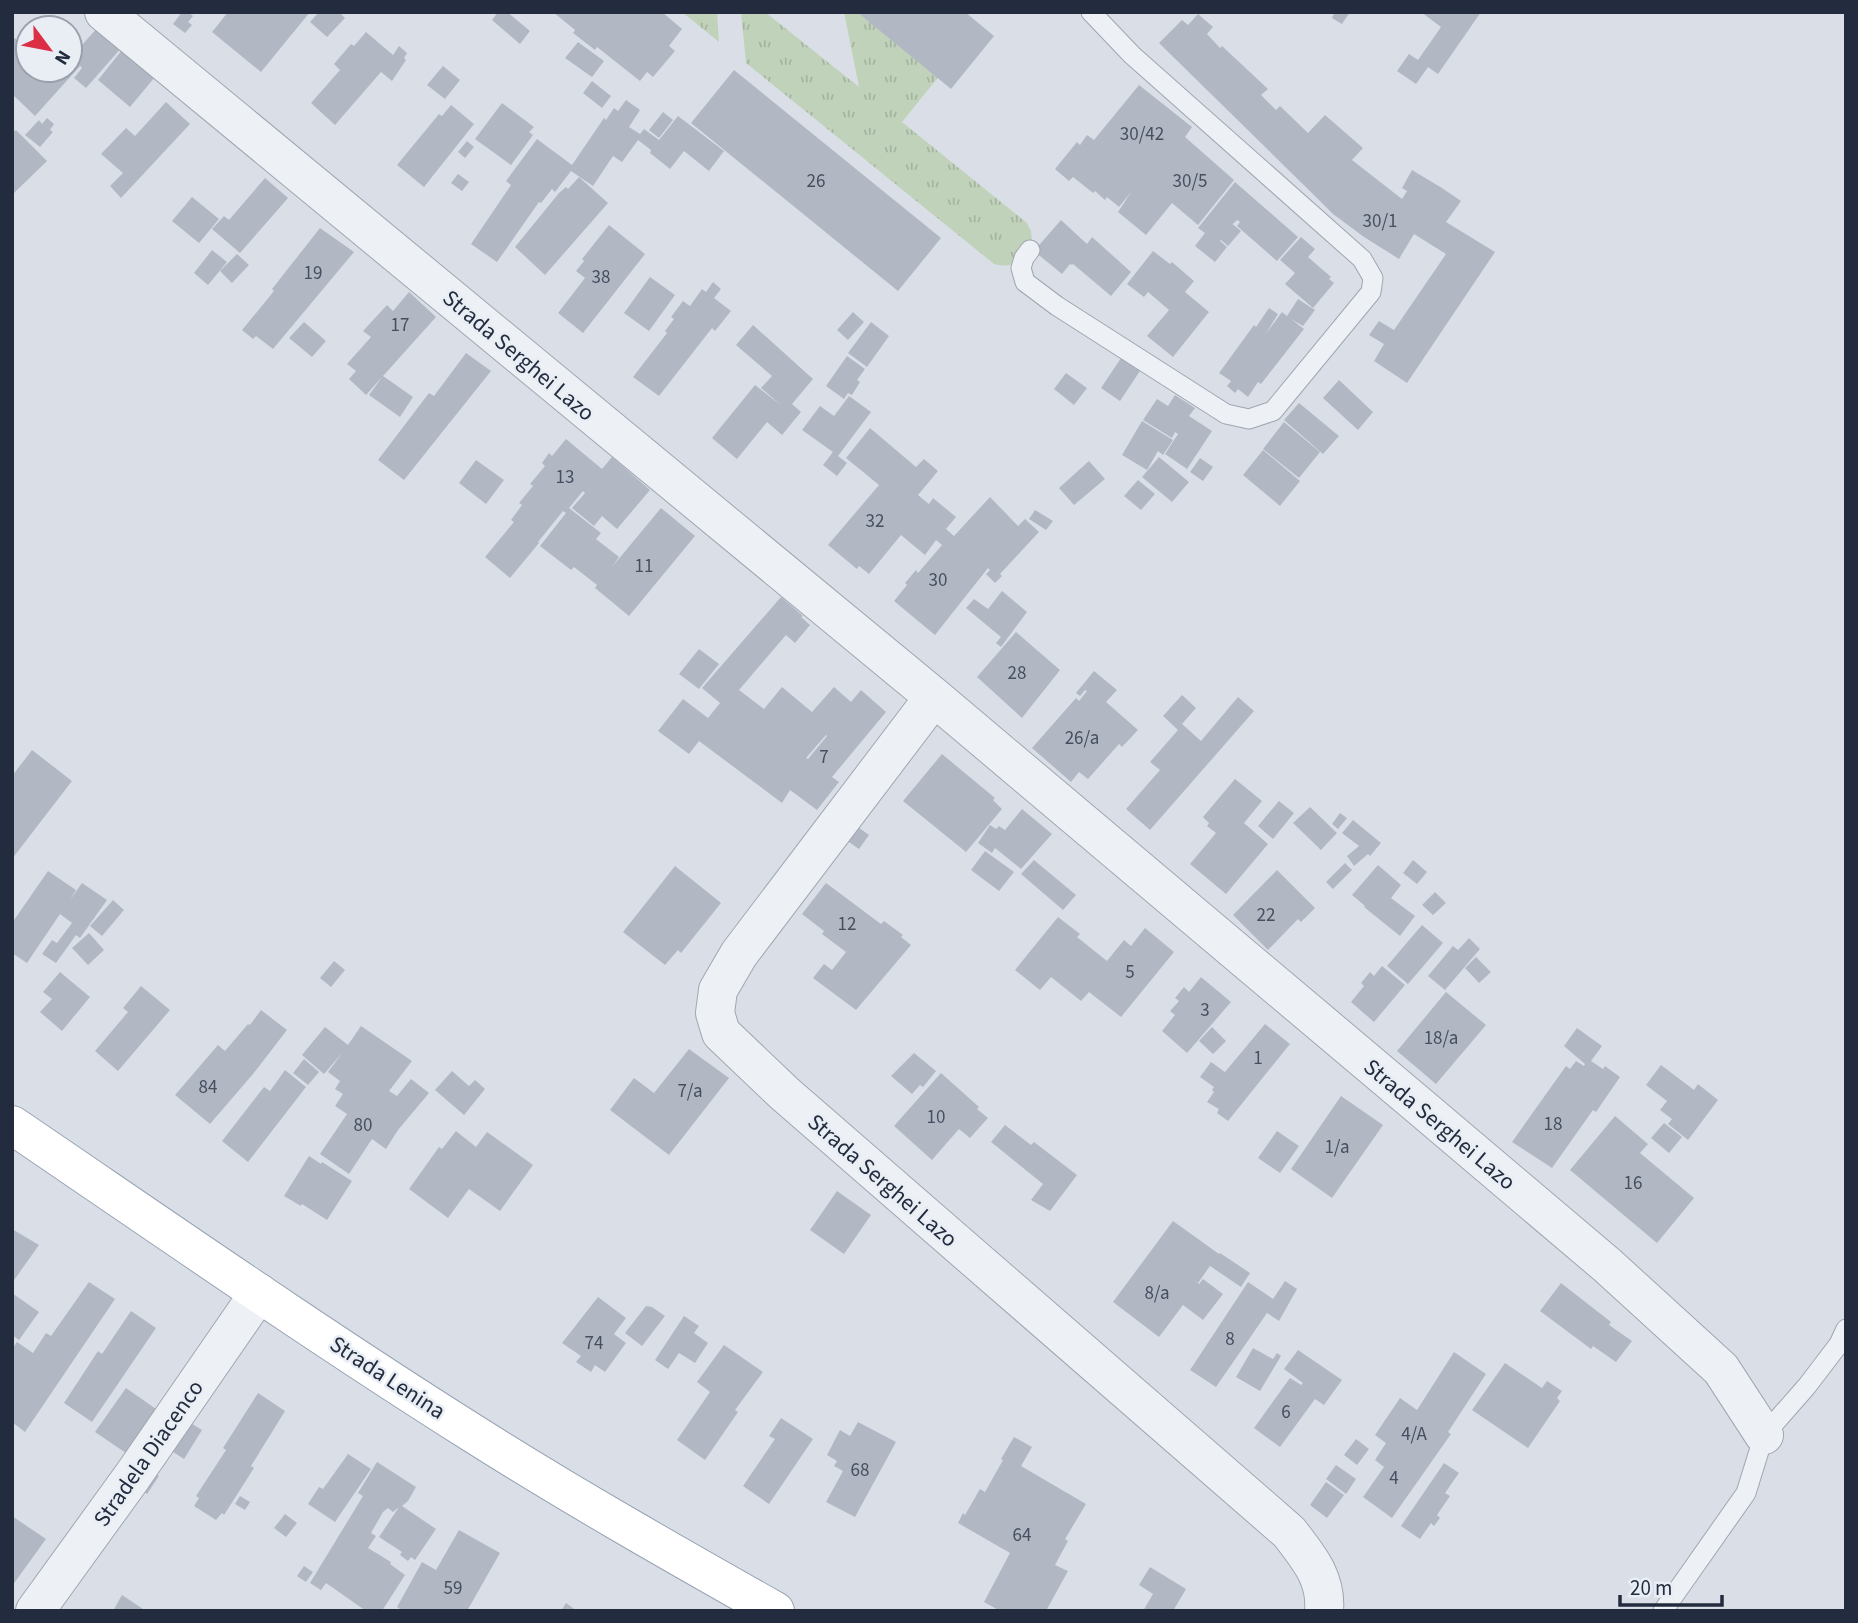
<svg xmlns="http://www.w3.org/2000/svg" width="1858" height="1623" viewBox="0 0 1858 1623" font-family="'Source Sans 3',sans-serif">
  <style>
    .grass { fill: url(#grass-tufts) }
    .building { fill: #b1b8c4; fill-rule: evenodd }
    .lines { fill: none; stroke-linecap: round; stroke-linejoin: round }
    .lane-casing { stroke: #9fa6b1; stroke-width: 21 }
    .street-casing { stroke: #9fa6b1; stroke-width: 40 }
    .primary-casing { stroke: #98a3b4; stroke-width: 40 }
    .lane { stroke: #edf0f5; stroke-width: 19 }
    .street { stroke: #edf0f5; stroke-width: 38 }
    .primary { stroke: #fff; stroke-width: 38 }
    .labels { text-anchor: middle; stroke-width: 5; stroke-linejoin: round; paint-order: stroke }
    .number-label { font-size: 19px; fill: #464f60 }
    .street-label { font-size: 23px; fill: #232c3e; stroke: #e9eef5 }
  </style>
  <defs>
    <pattern id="grass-tufts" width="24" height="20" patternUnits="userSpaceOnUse" patternTransform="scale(1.75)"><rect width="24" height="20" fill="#c0d2ba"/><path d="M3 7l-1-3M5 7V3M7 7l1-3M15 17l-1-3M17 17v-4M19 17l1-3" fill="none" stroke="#a5b4a1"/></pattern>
  </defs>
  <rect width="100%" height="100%" fill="#dadfe7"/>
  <path class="grass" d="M682,12H717L719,42Z
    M741,12H765L859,87L844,12H864L940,75L902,122L1027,223L1031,231L1032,241C1021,258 1018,270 994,264L746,63Z"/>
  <path class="building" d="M182,12H188L193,16L188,22L192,25L185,33L173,24Z
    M228,12H310L261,72L212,32Z
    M319,12H339L345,18L327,37L310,22Z
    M498,12H507L530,31L520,44L492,20Z
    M553,12H662L682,29L669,46L675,51L653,77L647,72L640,81L597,47L595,50L573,33L575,30Z
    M857,12H965L994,36L951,89Z
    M1335,12H1350L1342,24L1332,18Z
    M1421,12H1481L1438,74L1428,67L1416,84L1397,71L1409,54L1418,60L1441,27Z
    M1198,14L1213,27L1207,34L1220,48L1222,46L1268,89L1261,95L1276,110L1280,106L1308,133L1325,115L1363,148L1352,160L1402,199L1407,191L1402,188L1412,170L1442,188L1461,201L1446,222L1495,252L1407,383L1374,361L1384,344L1369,335L1379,321L1394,330L1446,254L1414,234L1399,259L1364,237L1333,214L1318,199L1159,43L1182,20L1188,25Z
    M50,17L61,28H40Z
    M99,26L123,46L86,88L74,78L82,68L80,66L35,116L12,94V36L17,40L28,28V70H70V36L81,46Z
    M366,32L393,55L399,46L407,53L404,58L406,60L392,81L381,72L335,125L311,103L340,70L334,64L351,44L354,46Z
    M578,42L604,61L592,77L565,58Z
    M122,50L155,77L130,107L98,80Z
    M443,66L460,80L445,99L427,85Z
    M734,70L941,238L898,291L691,123Z
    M592,81L611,96L602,108L583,93Z
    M1139,85L1192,127L1185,137L1234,180L1198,225L1172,203L1146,235L1118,212L1131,192L1119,207L1107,197L1105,200L1095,191L1093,193L1073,177L1069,181L1055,169L1077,142L1080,145L1087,135L1094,140Z
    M626,100L640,110L629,127L640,134L644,129L659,140L678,116L724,151L709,171L684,151L670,169L650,153L651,150L638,140L622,162L613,156L593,186L571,171L555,192L552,189L541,203L539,202L497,262L471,244L511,185L506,181L537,139L572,165L604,118L606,120L614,108L618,111Z
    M166,102L190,124L121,198L110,186L123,173L101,154L126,128L135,136Z
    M502,103L534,127L529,132L533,135L511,165L475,139Z
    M451,105L474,124L424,187L397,165L439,114L442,116Z
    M663,112L673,120L659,138L649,130Z
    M47,118L54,124L50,130L53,132L40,147L25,135L39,120L42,124Z
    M16,130L47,161L14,193L12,191V133Z
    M467,141L474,147L465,158L458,152Z
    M458,174L469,182L462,191L451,183Z
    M579,177L608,203L545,275L515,247L559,193L566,187L568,189Z
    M265,178L288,198L240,253L212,229L224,216L229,220Z
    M1235,182L1298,237L1277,261L1237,226L1240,222L1237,220L1233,224L1230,222L1241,231L1228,246L1221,240L1220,241L1227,247L1215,262L1195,246L1205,233L1198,228Z
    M192,197L219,219L199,243L172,221Z
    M1061,220L1087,244L1092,237L1131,272L1111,296L1073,264L1072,265L1070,264L1062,274L1034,251Z
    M609,225L645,254L583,333L558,313L585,278L576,271L584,261L582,259Z
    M320,228L354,252L273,349L256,336L253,339L242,330L274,291L272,289Z
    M1301,237L1315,249L1308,257L1331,277L1329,279L1334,283L1313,308L1285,284L1295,273L1280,260Z
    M212,250L227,262L208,285L194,273Z
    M1153,251L1170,264L1172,262L1194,281L1185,292L1209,312L1173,357L1147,336L1169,310L1148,292L1144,297L1127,284Z
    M237,254L249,265L232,283L220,271Z
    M650,277L675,295L649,331L624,313Z
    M713,282L721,289L714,298L731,311L715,331L712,328L659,396L633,377L667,333L665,331L674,319L671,317L683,301L690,306L702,289L706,292Z
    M409,292L436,317L366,395L349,379L356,371L347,364L371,337L363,331L387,305L393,311Z
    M1298,299L1315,310L1303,326L1291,319L1304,329L1261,384L1258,382L1248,397L1238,389L1235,393L1227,386L1231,381L1219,373L1254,325L1256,327L1269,308L1278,314L1265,335L1282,312L1287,316Z
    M853,312L864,322L848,340L837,330Z
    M304,322L326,341L312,357L289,338Z
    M871,322L889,336L867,367L848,353Z
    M753,325L813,379L792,404L801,412L782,435L767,422L737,459L712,438L755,385L781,405L761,388L772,376L736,345Z
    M466,353L491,371L404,480L378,460L429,393L434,396Z
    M847,356L865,369L857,380L860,382L852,395L848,393L844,399L826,386Z
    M1121,358L1140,371L1120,401L1101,388Z
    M1066,373L1087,388L1074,405L1054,389Z
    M383,376L413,397L400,417L369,395Z
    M1339,380L1373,412L1358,430L1323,398Z
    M1175,395L1195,408L1189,416L1212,431L1187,469L1165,454L1178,434L1175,432L1172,438L1143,420L1157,399L1168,406Z
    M849,396L871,412L838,456L847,463L837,476L823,465L833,452L802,430L820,406L834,416Z
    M1299,403L1339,436L1323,454L1284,420Z
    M1142,421L1173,440L1163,455L1158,451L1147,470L1122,455Z
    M1284,422L1320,452L1299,478L1263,449Z
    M870,428L916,467L924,459L938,471L918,495L929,504L933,498L956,517L946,529L954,536L990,497L1018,526L1025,519L1039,532L1000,574L1002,576L995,583L986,574L990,570L988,568L935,635L894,601L907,585L905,583L916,570L918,573L942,545L936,540L925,555L901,535L869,574L859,566L857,569L828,545L879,485L846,458Z
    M566,439L602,469L612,457L650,490L617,529L602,516L594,526L572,508L585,493L583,491L569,508L601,533L596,539L619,557L612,567L661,508L695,536L629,616L595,588L597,585L574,567L571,570L540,546L566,513L563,511L538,542L539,543L510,578L485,557L514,522L511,520L522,505L519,503L533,486L530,484L545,466L542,463L549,453L552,456Z
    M1263,450L1300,481L1280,506L1243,475Z
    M1159,457L1189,482L1172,502L1142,477Z
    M1200,458L1213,467L1203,481L1190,472Z
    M476,460L504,480L486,504L459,483Z
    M1089,461L1105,479L1074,505L1059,488Z
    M1138,480L1155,494L1141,510L1124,496Z
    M1035,510L1053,521L1046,530L1029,519Z
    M1002,591L1027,612L1001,647L996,643L1001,637L966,608L974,599L988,609Z
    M781,597L803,616L801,617L810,625L795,643L786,635L739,690L764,709L782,687L812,712L834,687L851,702L861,690L886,712L832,777L839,782L817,810L790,790L782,803L699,741L689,754L658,731L683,699L708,718L720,703L702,688ZM826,735L827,736L808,759L806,758Z
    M1016,632L1060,670L1022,718L977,677Z
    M699,649L719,664L699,689L679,674Z
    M1094,671L1117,690L1106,702L1138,730L1122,747L1119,744L1088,779L1079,772L1071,782L1032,748L1076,698L1079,701L1087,691L1085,690L1080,696L1076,693Z
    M1182,695L1196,708L1182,724L1201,741L1238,697L1254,711L1150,830L1126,809L1160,770L1150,762L1178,730L1163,716Z
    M32,750L72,781L12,859V776Z
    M942,754L995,798L993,800L1002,809L966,852L903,801Z
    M1235,779L1262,801L1244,823L1268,844L1226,894L1190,864L1216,833L1207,826L1209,823L1203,817Z
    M1279,801L1294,813L1273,839L1258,826Z
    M1310,807L1337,833L1321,850L1293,823Z
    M1022,809L1052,834L1021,869L995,848L992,853L978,843L990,825L996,829L999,826L1005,830Z
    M1340,813L1347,818L1338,829L1332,824Z
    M1353,820L1381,843L1370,856L1368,854L1354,866L1347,856L1359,846L1342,833Z
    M855,825L869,835L859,849L846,840Z
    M985,851L1014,872L999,891L971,870Z
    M1034,860L1076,895L1063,910L1021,874Z
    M1413,860L1427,872L1417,884L1403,873Z
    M1345,863L1352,870L1333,889L1326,882Z
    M1378,865L1401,885L1391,898L1415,916L1400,936L1364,907L1365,906L1352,895Z
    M675,866L721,903L681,953L678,950L665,965L623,932Z
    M1277,870L1315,908L1301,922L1298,919L1268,950L1233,915Z
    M48,871L76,890L70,900L82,883L107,900L80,938L76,935L56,963L42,954L52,940L57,943L72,923L60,914L27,963L12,953V923Z
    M826,883L881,924L884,921L903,935L901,937L911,945L856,1010L813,978L824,964L832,970L846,952L822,934L824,931L802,914Z
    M1435,892L1446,903L1433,915L1422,905Z
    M113,900L124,910L102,936L90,926Z
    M1058,917L1080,934L1077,937L1107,961L1124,940L1131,946L1145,928L1174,952L1121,1017L1089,992L1081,1001L1051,977L1040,990L1015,970Z
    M1422,925L1443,943L1408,984L1387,966Z
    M89,933L104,950L88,965L72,948Z
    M1469,938L1480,949L1445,990L1428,976L1453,946L1458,950Z
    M1476,957L1491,972L1479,983L1465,968Z
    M334,961L345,970L331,987L320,978Z
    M1382,966L1405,985L1374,1022L1351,1002L1364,986L1361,983L1370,972L1374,976Z
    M60,972L90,997L62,1031L40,1012L52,999L43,992Z
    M1201,977L1231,1002L1187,1053L1162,1031L1175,1015L1170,1011L1179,1001L1175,998L1184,987L1189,992Z
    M141,986L170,1010L118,1071L95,1051L128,1012L123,1008Z
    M1446,992L1486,1025L1436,1084L1397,1051Z
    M261,1010L287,1030L253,1074L210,1124L175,1095L218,1045L225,1051L248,1024L250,1025Z
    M1265,1024L1290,1044L1228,1121L1217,1113L1219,1109L1207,1102L1214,1092L1212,1090L1214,1087L1200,1077L1211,1062L1225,1072Z
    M361,1026L412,1061L389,1091L397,1096L411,1079L429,1093L398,1130L386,1149L372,1139L349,1174L320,1154L347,1114L335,1106L343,1094L335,1089L340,1081L328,1072L343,1052L324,1074L302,1055L325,1027L348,1045Z
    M1212,1027L1226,1041L1213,1054L1199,1041Z
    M1577,1028L1602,1046L1591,1061L1603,1069L1605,1066L1620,1077L1596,1112L1593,1110L1552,1168L1512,1142L1566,1066L1570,1069L1576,1061L1584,1066L1585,1064L1564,1046Z
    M689,1049L729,1078L669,1155L610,1110L634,1078L654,1093Z
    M914,1053L936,1071L923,1087L920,1085L912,1094L891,1076Z
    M304,1059L319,1072L308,1085L293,1073Z
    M1661,1065L1694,1090L1698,1084L1718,1100L1688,1140L1668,1124L1672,1119L1660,1110L1667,1101L1646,1085Z
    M285,1070L306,1087L248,1162L222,1141L264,1087L270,1091Z
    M452,1071L469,1086L475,1080L485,1089L464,1115L435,1090Z
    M941,1073L979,1107L977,1109L988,1118L970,1138L959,1129L932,1160L894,1126Z
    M1341,1096L1383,1125L1332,1198L1291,1169Z
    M1615,1116L1648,1144L1640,1153L1694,1198L1657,1243L1570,1170Z
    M1664,1123L1682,1137L1669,1153L1651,1138Z
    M1005,1125L1031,1145L1034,1142L1077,1175L1050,1211L1031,1200L1043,1184L991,1142Z
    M456,1131L476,1147L487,1132L533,1165L500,1211L469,1189L448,1218L409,1189L439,1147L442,1149Z
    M1277,1131L1299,1146L1280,1173L1258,1158Z
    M309,1156L321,1164L322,1162L352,1181L327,1220L302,1204L301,1206L284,1196Z
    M837,1191L871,1215L844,1254L810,1230Z
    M1173,1221L1219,1254L1220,1253L1250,1273L1241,1287L1210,1266L1198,1283L1191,1278L1199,1284L1203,1279L1223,1294L1203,1320L1183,1305L1159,1337L1113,1302Z
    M12,1229L39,1245L12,1283Z
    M1285,1281L1297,1289L1279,1321L1267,1313L1216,1387L1190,1370L1248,1282L1273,1299Z
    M89,1282L115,1299L25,1432L12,1422V1349L17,1342L33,1353L46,1333L51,1336Z
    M1561,1283L1611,1322L1609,1325L1632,1341L1616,1362L1593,1346L1591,1349L1540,1311Z
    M12,1293L39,1312L19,1340L12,1335Z
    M598,1297L626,1318L614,1334L626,1343L605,1372L595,1365L591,1372L576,1362L581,1356L562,1343Z
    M646,1306L652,1307L665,1316L642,1346L625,1333Z
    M131,1311L156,1328L92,1422L64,1403L98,1351L102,1354Z
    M684,1316L699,1326L694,1333L708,1343L695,1363L679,1353L668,1369L655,1360Z
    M724,1345L763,1372L735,1410L738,1412L705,1460L677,1440L710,1392L697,1382Z
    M1253,1348L1273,1359L1277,1353L1281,1356L1260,1391L1236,1377Z
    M1298,1350L1342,1380L1324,1405L1315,1399L1280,1447L1254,1428L1290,1378L1301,1385L1303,1383L1284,1369Z
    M1454,1352L1486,1374L1448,1432L1451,1434L1392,1518L1363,1497L1384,1467L1375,1460L1386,1443L1375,1435L1400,1398L1417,1410Z
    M1505,1363L1542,1388L1547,1381L1562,1391L1557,1398L1560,1401L1528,1448L1472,1410Z
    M126,1388L156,1409L126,1453L95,1432Z
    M258,1393L285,1411L251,1466L254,1468L224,1515L222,1513L216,1520L194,1506L199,1498L196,1496L226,1450L223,1448Z
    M181,1417L202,1430L184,1459L162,1445Z
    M781,1418L813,1439L769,1504L743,1486L775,1439L769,1436Z
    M858,1422L896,1442L855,1517L826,1502L843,1471L834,1466L837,1461L827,1455L840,1430L850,1436Z
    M1014,1437L1032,1447L1021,1466L1086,1504L1065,1539L1068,1541L1055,1565L1068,1571L1046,1611H1000L984,1602L1010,1553L958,1523L963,1513L965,1515L980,1489L985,1492L1003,1460L1001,1459Z
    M1356,1439L1369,1449L1357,1465L1344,1455Z
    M348,1454L371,1469L335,1522L308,1504L319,1487L323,1489Z
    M377,1462L416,1487L408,1501L402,1506L436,1529L415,1560L411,1557L408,1561L400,1555L402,1552L379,1537L399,1507L393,1512L388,1508L383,1512L371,1533L376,1536L368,1548L391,1562L390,1564L405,1575L382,1611H366L326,1583L321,1590L310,1583L363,1496L358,1493Z
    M1444,1463L1459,1473L1445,1493L1450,1496L1437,1515L1440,1518L1434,1526L1431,1523L1420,1539L1401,1526Z
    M1336,1465L1356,1479L1346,1494L1326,1479Z
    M149,1470L159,1476L147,1494L138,1487Z
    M1326,1482L1344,1495L1327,1518L1310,1505Z
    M240,1496L250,1502L245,1510L235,1504Z
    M285,1514L297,1523L286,1537L274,1528Z
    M12,1516L46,1539L12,1586Z
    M459,1530L500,1553L467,1611H403L397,1607L422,1562L436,1570Z
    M304,1566L313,1572L306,1582L297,1576Z
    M1150,1567L1186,1589L1173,1611H1143L1153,1594L1139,1585Z
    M122,1595L146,1611H113Z
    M566,1603L577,1611H561Z"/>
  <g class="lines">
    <g class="lane-casing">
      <path id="lane" d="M1030,250L1024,258L1021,268L1025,282L1057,306L1226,414L1249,419L1273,411L1371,292L1373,278L1362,259L1132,55L1091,12
        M1663,1611L1746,1493L1764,1435L1807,1386L1839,1344L1846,1329"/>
    </g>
    <g class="street-casing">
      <path id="street" d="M104,12L934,697L1417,1104L1607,1265L1721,1369L1764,1435
        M934,697L739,954L718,990L715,1013L721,1033L784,1093L1289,1532C1308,1557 1327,1578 1324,1611
        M35,1611L132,1477L259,1293"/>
    </g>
    <g class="primary-casing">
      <path id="primary" d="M12,1125C165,1229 317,1335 474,1434C572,1496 674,1554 775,1611"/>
    </g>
    <use href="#lane" class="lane"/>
    <use href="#street" class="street"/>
    <use href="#primary" class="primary"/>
  </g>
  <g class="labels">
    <g class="number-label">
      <text x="1142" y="140">30/42</text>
      <text x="816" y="187">26</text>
      <text x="1190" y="187">30/5</text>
      <text x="1380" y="227">30/1</text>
      <text x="313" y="279">19</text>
      <text x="601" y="283">38</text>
      <text x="400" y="331">17</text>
      <text x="565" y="483">13</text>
      <text x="875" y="527">32</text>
      <text x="644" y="572">11</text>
      <text x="938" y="586">30</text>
      <text x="1017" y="679">28</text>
      <text x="1082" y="744">26/a</text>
      <text x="824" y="763">7</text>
      <text x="1266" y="921">22</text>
      <text x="847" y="930">12</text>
      <text x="1130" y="978">5</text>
      <text x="1205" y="1016">3</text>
      <text x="1441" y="1044">18/a</text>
      <text x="1258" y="1064">1</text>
      <text x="208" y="1093">84</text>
      <text x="690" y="1097">7/a</text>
      <text x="936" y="1123">10</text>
      <text x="1553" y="1130">18</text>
      <text x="363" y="1131">80</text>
      <text x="1337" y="1153">1/a</text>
      <text x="1633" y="1189">16</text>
      <text x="1157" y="1299">8/a</text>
      <text x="1230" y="1345">8</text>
      <text x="594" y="1349">74</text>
      <text x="1286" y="1418">6</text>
      <text x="1414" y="1440">4/A</text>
      <text x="860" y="1476">68</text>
      <text x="1394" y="1484">4</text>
      <text x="1022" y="1541">64</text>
      <text x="453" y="1594">59</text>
    </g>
    <g class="street-label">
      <text transform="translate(519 355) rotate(40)" y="8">Strada Serghei Lazo</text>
      <text transform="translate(1440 1124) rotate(40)" y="8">Strada Serghei Lazo</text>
      <text transform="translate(883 1180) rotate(41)" y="8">Strada Serghei Lazo</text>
      <text transform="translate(388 1377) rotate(33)" y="8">Strada Lenina</text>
      <text transform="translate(148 1453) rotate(-55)" y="8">Stradela Diacenco</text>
    </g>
  </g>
  <rect width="1858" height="1623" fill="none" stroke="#232c3e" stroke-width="28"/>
  <g transform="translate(49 49) rotate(122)"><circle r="33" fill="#e9eef5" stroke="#9aa0ac" stroke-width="2"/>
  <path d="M0-5L12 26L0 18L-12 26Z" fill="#dc2f46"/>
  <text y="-10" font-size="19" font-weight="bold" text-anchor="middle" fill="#232c3e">N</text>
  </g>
  <path d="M1620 1595v10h102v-10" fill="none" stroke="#232c3e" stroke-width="3.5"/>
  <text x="1630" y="1595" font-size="21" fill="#232c3e" stroke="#e9eef5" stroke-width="5" paint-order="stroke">20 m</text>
</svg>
